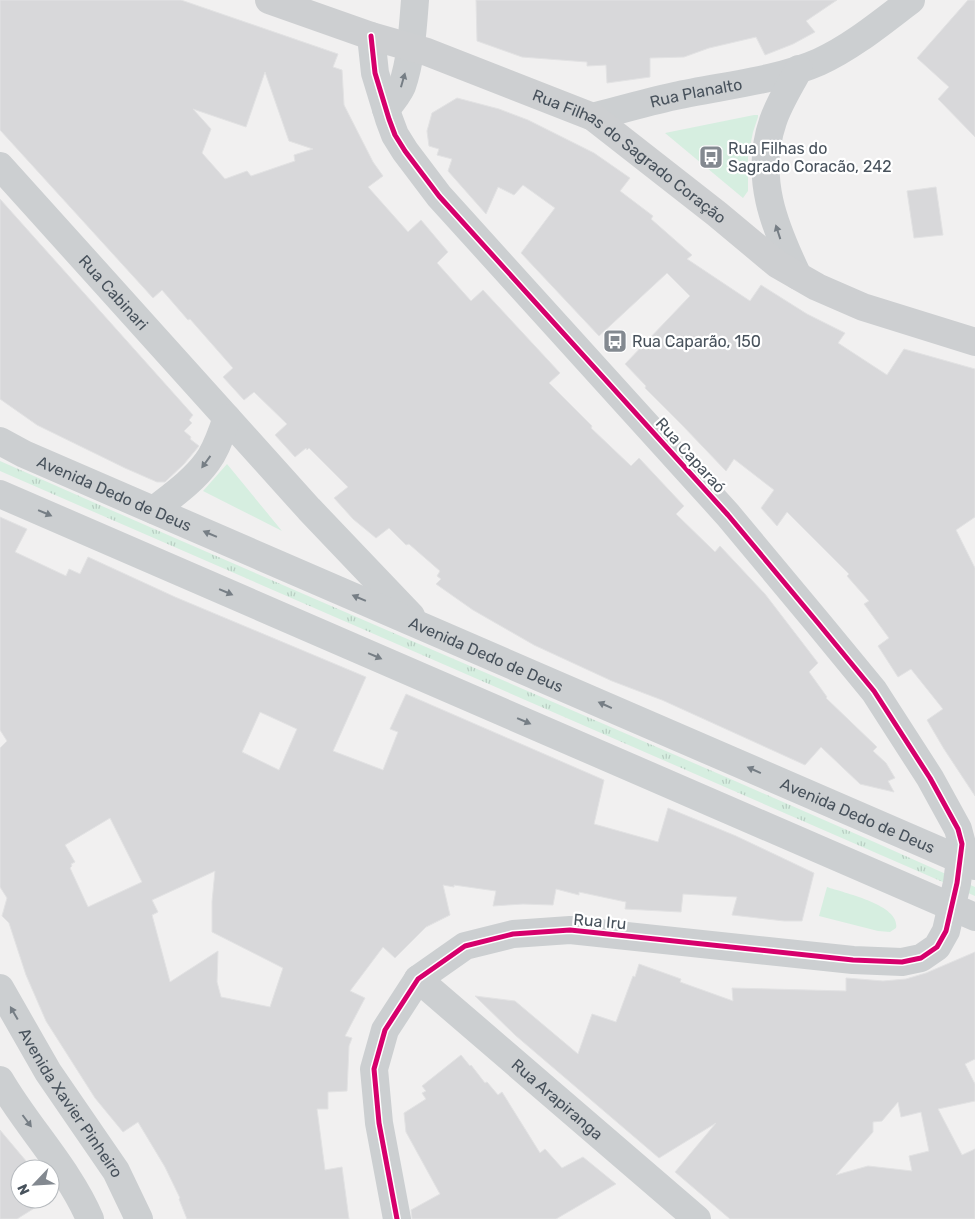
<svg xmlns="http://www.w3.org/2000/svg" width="975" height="1219" viewBox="0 0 975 1219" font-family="Rubik,sans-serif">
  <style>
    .grass { fill: url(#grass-tufts) }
    .park { fill: #d6eee0 }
    .building { fill: #d8d8da; stroke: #e2e2e3; fill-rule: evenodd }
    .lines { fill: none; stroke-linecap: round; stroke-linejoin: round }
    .street { stroke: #cccfd1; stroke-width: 28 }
    .secondary { stroke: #cdcfd1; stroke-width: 28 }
    .cycleway-casing { stroke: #fff; stroke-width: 8 }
    .cycleway { stroke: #d6006c; stroke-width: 5 }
    .oneway { fill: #767e85 }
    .labels { text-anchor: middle; stroke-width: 4.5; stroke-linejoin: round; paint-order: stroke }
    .street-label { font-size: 16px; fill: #48525c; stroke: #fff }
    .poi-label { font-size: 16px; fill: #48525c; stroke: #fff; text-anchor: start }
  </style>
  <defs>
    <pattern id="grass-tufts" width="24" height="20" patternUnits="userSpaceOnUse" patternTransform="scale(1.25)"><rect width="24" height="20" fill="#d6eee0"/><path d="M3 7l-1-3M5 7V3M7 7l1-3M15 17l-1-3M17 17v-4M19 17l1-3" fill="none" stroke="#b9cec3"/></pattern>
  </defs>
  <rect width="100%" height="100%" fill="#f1f0f0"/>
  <path class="grass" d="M0,461C324,605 651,742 975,887V896L0,471Z"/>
  <path class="park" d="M754,115H758V117L753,132L748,157V191L743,198L665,133Z
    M227,464L282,531L203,491Z
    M827,887C844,893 901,905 896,928L890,932L878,931L819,916Z"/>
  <path class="building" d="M0,0H181L338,54L333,67L342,70L344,105L373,162L383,176L368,187L408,232L421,220L448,252L437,263L471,301L483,290L560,373L549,383L592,426L591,428L631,466L639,458L684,506L676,514L715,552L720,546L765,594L818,663L809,672L827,697L826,698L877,747L873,751L886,763L895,778L888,781L894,792L860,784L821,747L805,765L662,700L612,681L534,645L473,610L436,584L441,579L437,576L440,571L409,544L406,545L389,528L376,538L353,519L334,498L348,487L309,448L307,450L306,448L295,457L275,435L287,424L254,392L244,400L223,377L233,368L190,319L188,320L162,290L153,298L0,130ZM265,72L289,141L313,149L294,155L295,161L251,176L247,171L225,179L202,153L211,129L193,109L246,127Z
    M476,0H837L806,21L815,32L793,44L765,55L756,37L709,48L684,57L650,58V77L607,83L606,65L587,66V62L522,57L477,41Z
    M968,0H975V137L938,99L949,87L917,58Z
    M457,98L499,109L528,120L594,153L630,178L620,191L653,216L651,219L692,255L687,259L750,301L761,285L807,314L845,333L838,343L887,375L904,349L975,369V517L956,530L975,568V796L944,749L927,720L943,709L911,669L898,677L878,646L889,638L864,604L869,601L847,576L849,574L787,512L777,526L761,508L774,490L734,459L726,471L683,426L645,388L646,386L625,364L690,296L667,273L599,336L521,253L555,208L523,185L514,195L498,187L486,214L448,171L452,159L437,155L439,149L429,146L427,131L432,113Z
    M936,187L943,235L914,238L907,191Z
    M0,199L193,415L189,420L192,423L184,431L191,437L190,439L199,446L184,464L165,482H157L125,468L37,425L0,399Z
    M0,517L27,529L15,552L66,576L69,569L80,574L88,557L175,597L366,677L333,751L383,770L398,732L390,729L406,694L604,780L594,824L658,842L668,808L736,836L814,873L802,921H784L732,915L737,897L683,894L681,912L625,909L626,902L579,892V895L556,889L553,905L523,904L493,906L496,891L454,885V887L443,885L450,915L426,927L395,958L383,947L350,991L365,998L345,1036L352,1038L349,1046L347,1091L328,1092V1109H317L325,1170L342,1167L349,1219H187L179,1199L180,1198L165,1167L138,1122L123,1132L95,1098L46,1021L26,975L9,923L2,916L7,898L0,887V748L7,741L0,730ZM260,712L297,729L279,770L242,752ZM110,818L142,882L88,907L70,868L72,866L71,864L75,862L65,845ZM215,871L212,902V932L283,968L270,1007L221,997L217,982L218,951L170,982L152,915L158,912L152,900Z
    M975,952V1059L965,1064L975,1084V1101L938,1109L962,1155L975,1149V1219H730L675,1172L716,1123L659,1158L515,1035L475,996L515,1001L578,1054L592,1014L616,1022L633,976L635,977L639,964L681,979L680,982L733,1001L732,988L846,991V978L883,981L906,979L926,973ZM898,1102L901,1117L921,1112L929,1151L909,1156L912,1171L868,1166L836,1175L873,1132V1122L882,1121Z
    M461,1055L470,1066L471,1065L485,1083L487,1082L498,1095L502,1092L540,1153L545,1149L562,1168L583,1157L616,1184L556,1219H412L411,1210L440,1194L406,1132L404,1113L426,1099L422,1093L426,1091L422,1086Z
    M0,1130L32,1168L20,1169V1199H38L41,1204L17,1219H0Z"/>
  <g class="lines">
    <g class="street">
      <path d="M371,36L375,73L389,119L395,135L405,151L439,196L728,515L818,623L874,691L930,778L958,829L962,844L957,883L946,931L937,947L921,958L902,962L853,960L570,930L513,934L465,946L418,979L385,1030L374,1069L379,1123L397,1219"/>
      <path d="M386,109C392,102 398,95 402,86C411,61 413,26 415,0"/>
      <path id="s1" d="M593,117C620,110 647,102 675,96C720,86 776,81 819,62C852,47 882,22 911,0"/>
      <path id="s2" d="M0,166L309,509L411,616"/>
      <path d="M798,276C774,226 754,177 773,121C779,103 790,86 799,69"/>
      <path id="s3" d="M0,441L24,454L975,866"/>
      <path d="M0,494L975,917"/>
      <path d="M154,510C173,495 193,481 207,462C217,449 221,433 227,418"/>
      <path id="s4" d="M418,979L697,1219"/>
      <path id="s5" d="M0,988L48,1072L116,1171L139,1219"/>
      <path d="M0,1080C28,1128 68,1168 90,1219"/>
    </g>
    <path class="secondary" id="s6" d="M269,0L371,36L427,52L593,117L717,214L777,264L817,287L863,307L975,342"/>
    <g class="cycleway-casing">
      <path id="cycleway" d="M371,36L375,73L389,119L395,135L405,151L439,196L728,515L818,623L874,691L930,778L958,829L962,844L957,883L946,931L937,947L921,958L902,962L853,960L570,930L513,934L465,946L418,979L385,1030L374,1069L379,1123L397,1219"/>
    </g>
    <use href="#cycleway" class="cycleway"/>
  </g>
  <defs><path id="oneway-solid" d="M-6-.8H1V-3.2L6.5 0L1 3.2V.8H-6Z" transform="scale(1.25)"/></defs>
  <g class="oneway">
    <use href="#oneway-solid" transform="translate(403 80) rotate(-74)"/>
    <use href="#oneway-solid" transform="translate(778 232) rotate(-108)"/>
    <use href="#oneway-solid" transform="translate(206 462) rotate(126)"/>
    <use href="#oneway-solid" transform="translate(45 513) rotate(23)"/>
    <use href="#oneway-solid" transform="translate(210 534) rotate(-157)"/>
    <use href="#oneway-solid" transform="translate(226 592) rotate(23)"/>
    <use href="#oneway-solid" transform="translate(359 598) rotate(-157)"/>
    <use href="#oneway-solid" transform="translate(375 656) rotate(23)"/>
    <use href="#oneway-solid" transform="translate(605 705) rotate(-156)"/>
    <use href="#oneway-solid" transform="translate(524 721) rotate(23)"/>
    <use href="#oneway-solid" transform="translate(754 770) rotate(-156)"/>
    <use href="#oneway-solid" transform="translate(14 1013) rotate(-120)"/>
    <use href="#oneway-solid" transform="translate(27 1121) rotate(53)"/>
  </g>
  <defs>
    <g id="bus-square" transform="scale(1.25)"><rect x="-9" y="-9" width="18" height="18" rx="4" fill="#838990" stroke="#fff"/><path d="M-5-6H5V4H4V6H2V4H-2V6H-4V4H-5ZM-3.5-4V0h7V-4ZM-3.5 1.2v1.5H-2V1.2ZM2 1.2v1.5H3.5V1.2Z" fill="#fff"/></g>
  </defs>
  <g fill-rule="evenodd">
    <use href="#bus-square" x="711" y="157"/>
    <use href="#bus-square" x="615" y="341"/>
  </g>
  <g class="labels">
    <g class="street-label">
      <text dy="6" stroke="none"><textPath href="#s1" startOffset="106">Rua Planalto</textPath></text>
      <text dy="6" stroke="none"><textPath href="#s6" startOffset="396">Rua Filhas do Sagrado Coração</textPath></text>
      <text dy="6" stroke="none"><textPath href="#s2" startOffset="170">Rua Cabinari</textPath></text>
      <text transform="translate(691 455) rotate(48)" y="6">Rua Caparaó</text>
      <text dy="6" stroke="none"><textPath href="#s3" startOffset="126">Avenida Dedo de Deus</textPath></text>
      <text dy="6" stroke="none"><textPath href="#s3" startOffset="531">Avenida Dedo de Deus</textPath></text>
      <text dy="6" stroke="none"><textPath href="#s3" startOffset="936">Avenida Dedo de Deus</textPath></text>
      <text transform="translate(600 921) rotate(5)" y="6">Rua Iru</text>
      <text dy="6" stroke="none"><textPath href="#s4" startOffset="184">Rua Arapiranga</textPath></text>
      <text dy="6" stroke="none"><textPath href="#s5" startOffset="135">Avenida Xavier Pinheiro</textPath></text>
    </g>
    <g class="poi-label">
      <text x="728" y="154">Rua Filhas do<tspan x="728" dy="18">Sagrado Coracão, 242</tspan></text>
      <text x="632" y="347">Rua Caparão, 150</text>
    </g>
  </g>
  <g transform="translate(35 1184) rotate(245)"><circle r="24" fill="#ffffff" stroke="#b6babe"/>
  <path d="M0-4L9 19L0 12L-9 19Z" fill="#838990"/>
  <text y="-8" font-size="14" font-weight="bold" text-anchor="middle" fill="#48525c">N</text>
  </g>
</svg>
